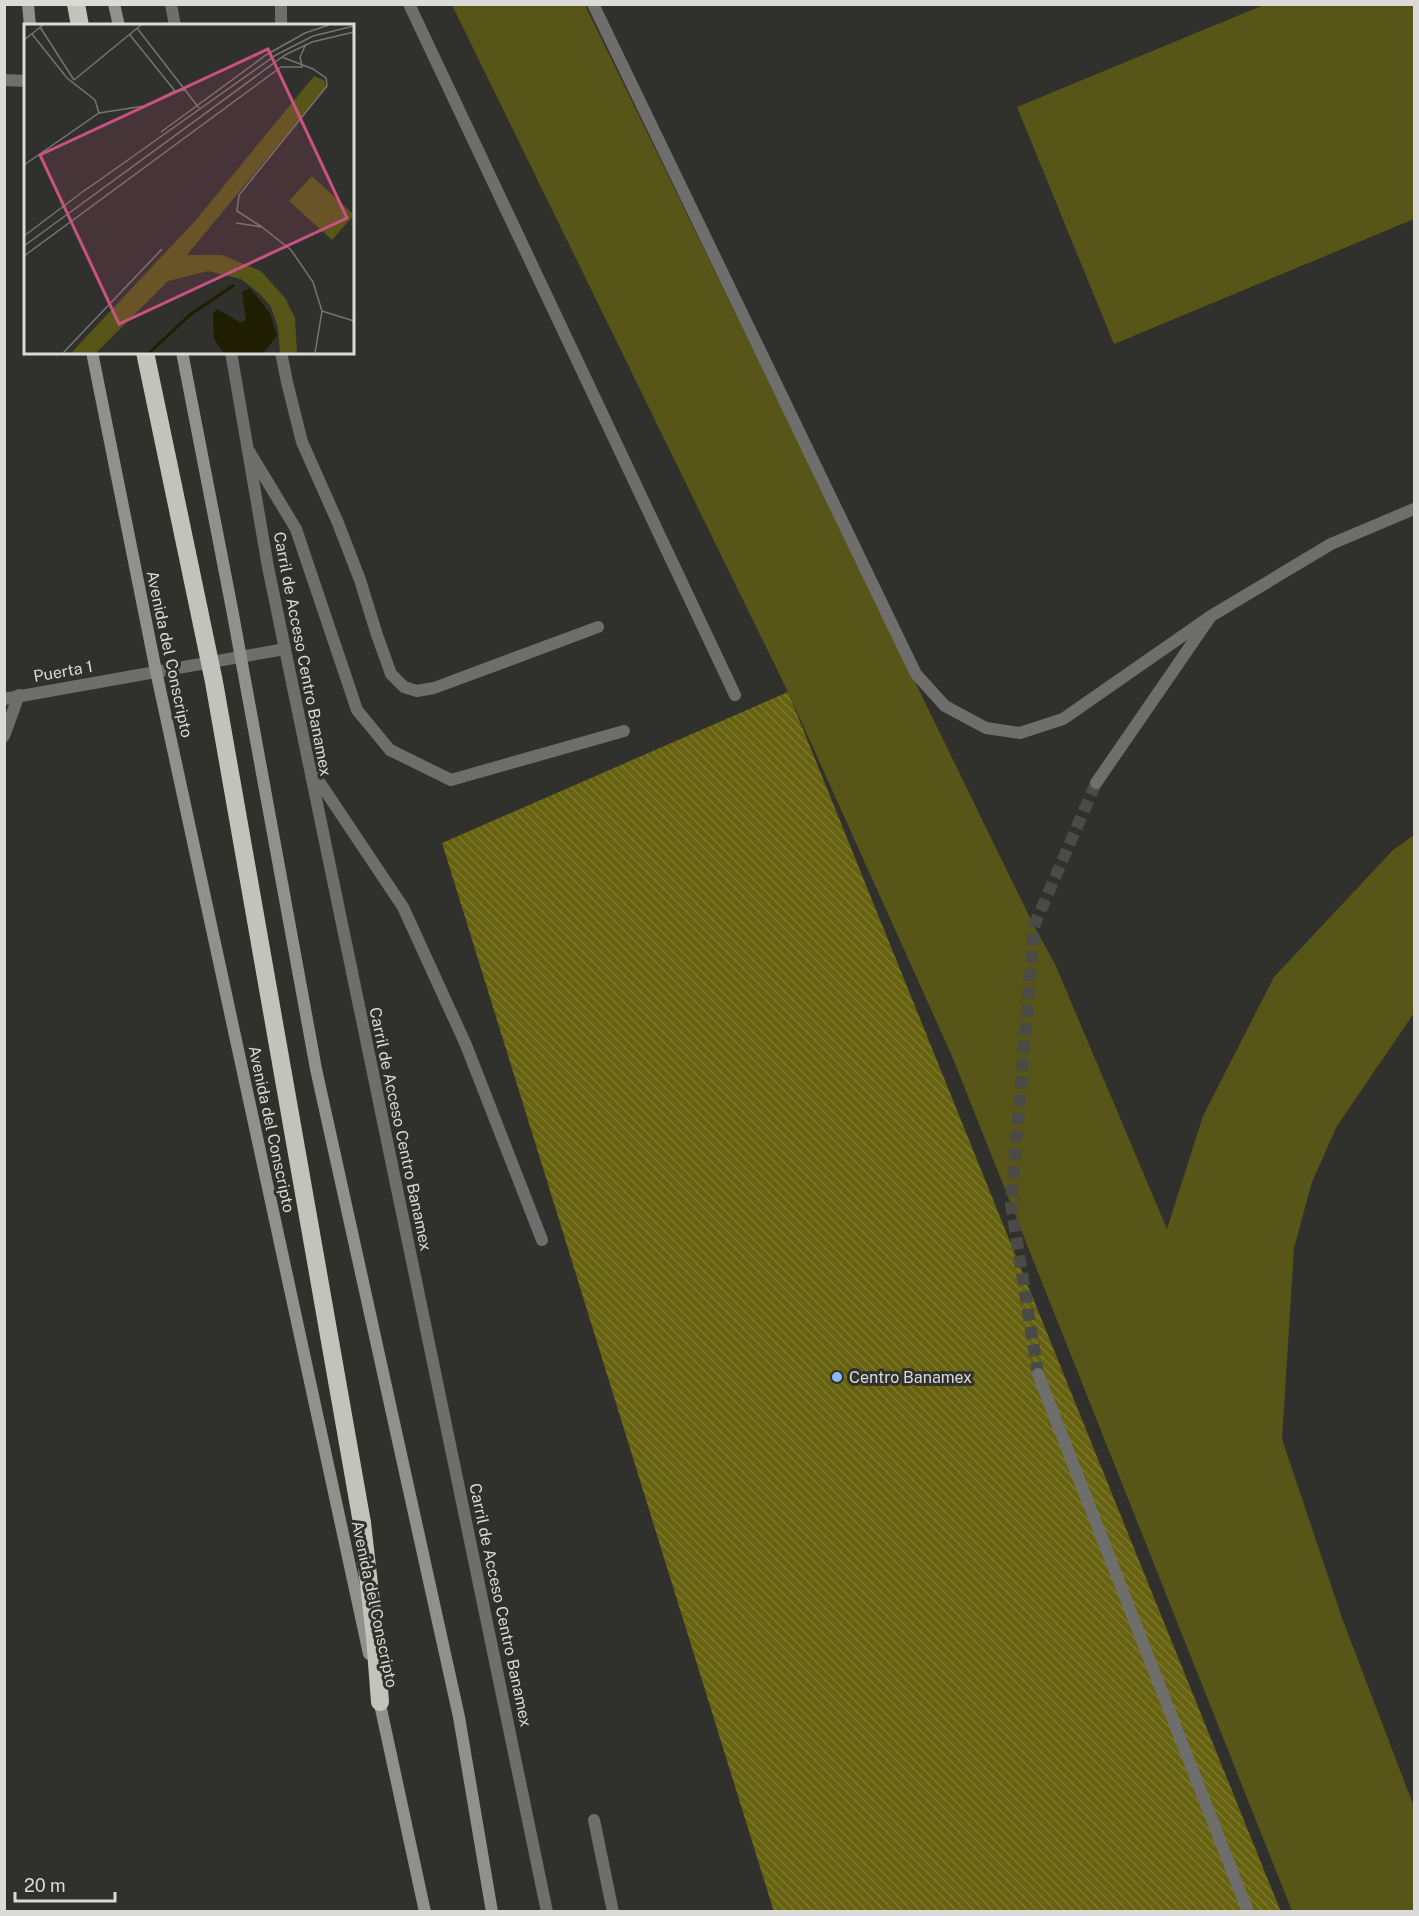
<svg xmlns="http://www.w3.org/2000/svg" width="1419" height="1916" viewBox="0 0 1419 1916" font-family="'Public Sans',sans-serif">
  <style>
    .green { fill: #585518 }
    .building { fill: url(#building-back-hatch) }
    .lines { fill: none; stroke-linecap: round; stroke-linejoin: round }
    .minor-tunnel { stroke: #4a4a46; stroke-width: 12; stroke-dasharray: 12 6; stroke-linecap: butt }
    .service { stroke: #6e6e6c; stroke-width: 12 }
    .minor { stroke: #6e6e6c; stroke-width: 12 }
    .secondary { stroke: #90908d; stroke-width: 12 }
    .motorway { stroke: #c3c3bd; stroke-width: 18 }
    .motorway-bridge { stroke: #c3c3bd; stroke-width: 18 }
    .poi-dot { fill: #89bafc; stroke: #30302c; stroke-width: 2 }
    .labels { text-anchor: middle; stroke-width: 6; stroke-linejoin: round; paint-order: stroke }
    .street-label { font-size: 16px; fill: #dadad7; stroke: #30302c }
    .poi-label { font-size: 16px; fill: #dadad7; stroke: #30302c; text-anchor: start }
    .inset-river { fill: none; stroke: #201e00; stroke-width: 3 }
    .inset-road { fill: none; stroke: #747470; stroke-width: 1.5 }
    .view { fill: #c95280; fill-opacity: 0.15; stroke: #c95280; stroke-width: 3 }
    .inset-edge { fill: none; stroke: #dadad7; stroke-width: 3 }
  </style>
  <defs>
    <pattern id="building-back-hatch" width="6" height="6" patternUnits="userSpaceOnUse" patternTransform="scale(1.5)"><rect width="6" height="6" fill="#67620f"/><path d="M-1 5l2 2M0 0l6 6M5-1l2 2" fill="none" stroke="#7c7831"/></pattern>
  </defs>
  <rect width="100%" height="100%" fill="#30302c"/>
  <path class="green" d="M1266,4L1414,5V219L1114,344L1017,107Z
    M452,5H585L1034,926L1055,964L1167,1229L1203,1116L1274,977L1393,850L1414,835V1013L1337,1126L1312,1182L1294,1248L1282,1439L1342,1618L1414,1807V1911H1292L952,1056L788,692Z"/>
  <path class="building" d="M788,692L1281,1912H774L442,843Z"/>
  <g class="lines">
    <path class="minor-tunnel" d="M1038,1374L1011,1204L1034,926L1096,783"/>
    <path class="service" d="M409,4L735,695
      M281,26V4
      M4,80L26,81
      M281,352L287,382L302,442L338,523L360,580L377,635L391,674L404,687L417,691L434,688L598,627
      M249,451L296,529L357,710L390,750L451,780L624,731
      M310,768L403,907L466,1045L542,1240
      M594,1820L613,1912"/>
    <path class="minor" d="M171,4L175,26
      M593,4L916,674L945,706L986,728L1020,733L1063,719L1211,616
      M231,352L268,567L285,649L547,1912
      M4,699L285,649
      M4,736L19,695
      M1096,783L1211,616L1331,544L1414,509
      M1038,1374L1248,1912"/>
    <path class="secondary" d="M28,4L30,26
      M114,4L119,26
      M92,352L156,671L369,1654
      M182,352L232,609L316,1069L459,1717L492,1912
      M378,1695L425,1912"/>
    <path class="motorway" d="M76,4L80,26
      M362,1523L375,1637L380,1702"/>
    <path class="motorway-bridge" d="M145,352L214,682L362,1523"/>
  </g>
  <circle class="poi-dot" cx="837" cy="1377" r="6"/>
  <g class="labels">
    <g class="street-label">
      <text transform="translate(170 654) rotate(78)" y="6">Avenida del Conscripto</text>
      <text transform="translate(303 654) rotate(79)" y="6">Carril de Acceso Centro Banamex</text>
      <text transform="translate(63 671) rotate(-10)" y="6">Puerta 1</text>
      <text transform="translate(272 1129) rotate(78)" y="6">Avenida del Conscripto</text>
      <text transform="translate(401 1129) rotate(78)" y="6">Carril de Acceso Centro Banamex</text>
      <text transform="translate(375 1604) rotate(78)" y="6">Avenida del Conscripto</text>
      <text transform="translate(501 1605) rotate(78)" y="6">Carril de Acceso Centro Banamex</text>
    </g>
    <g class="poi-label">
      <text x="849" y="1383">Centro Banamex</text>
    </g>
  </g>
  <g transform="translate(24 24)">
    <rect width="330" height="330" fill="#30302c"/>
    <path d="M290,52L300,56L302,63L163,231H198L237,247L261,274L271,294L273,329H256L254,303L247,283L235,269L217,255L184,247L144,257L72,329H47L171,197ZM288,152L330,191L308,216L265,177Z" fill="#585518"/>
    <path d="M226,264L246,289L253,312L239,329H200L190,315L189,289L193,285L217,299L222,296L218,268Z" fill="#201e00"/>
    <path class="inset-river" d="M125,329L167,290L210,261"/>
    <path class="inset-road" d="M16,3L50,56M113,4L175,84M8,10L43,54L71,76L75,89M106,11L151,67L162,66M0,16L19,1M278,42L276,33L282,20M50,56L117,1M137,108L242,31L281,9L305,1M0,141L75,89L120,82L151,67M63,165L252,31L289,12L330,2M212,199L238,203L267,226L289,258L298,287M238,203L213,187L215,171L303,62L302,54L289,45L258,33M0,212L65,163M0,222L261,31L288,18L330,8M0,232L257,43H279M39,329L138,225M291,329L298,287L330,297"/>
    <path class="view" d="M244,25L323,194L95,300L16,131Z"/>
    <rect width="330" height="330" class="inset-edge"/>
  </g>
  <rect width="1419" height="1916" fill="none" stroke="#dadad7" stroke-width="12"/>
  <path d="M15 1892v9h100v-9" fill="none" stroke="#dadad7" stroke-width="3"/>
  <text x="24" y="1892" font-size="18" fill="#dadad7" stroke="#30302c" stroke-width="4.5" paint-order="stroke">20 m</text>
</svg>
